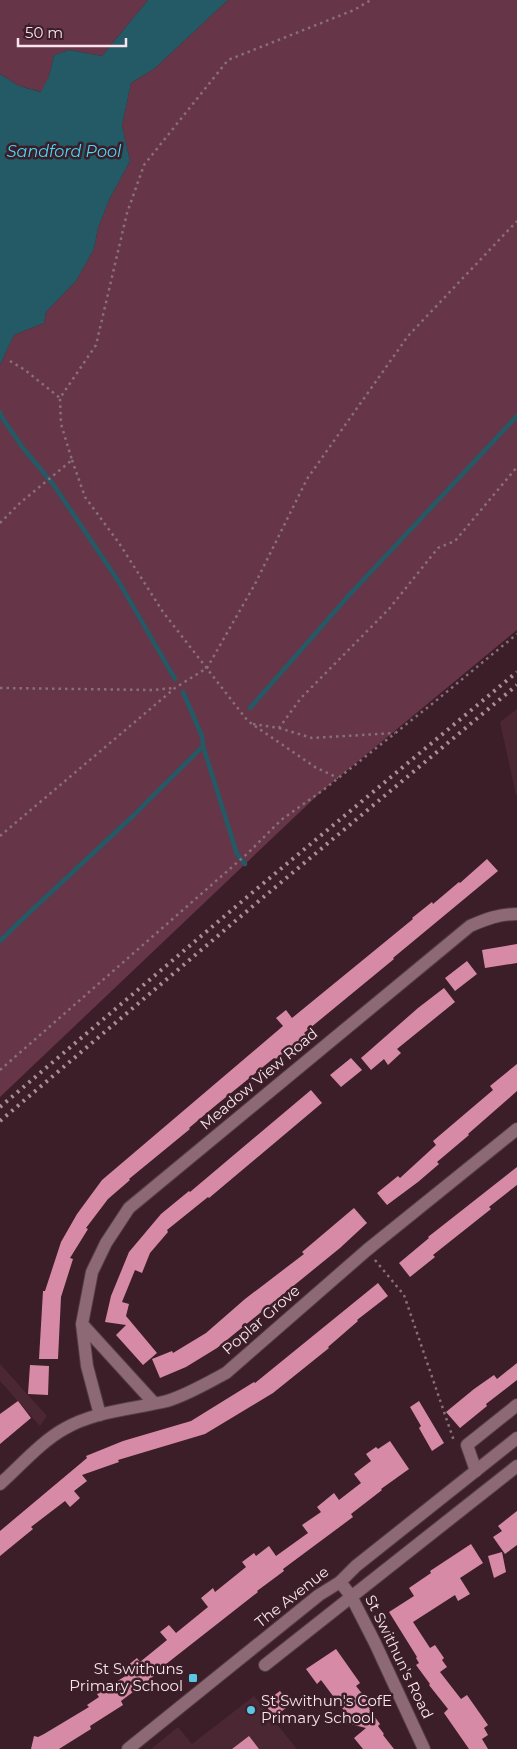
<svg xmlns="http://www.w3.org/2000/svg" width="517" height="1749" viewBox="0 0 517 1749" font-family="Montserrat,sans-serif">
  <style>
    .built { fill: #4b2734 }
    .green { fill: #673548 }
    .water { fill: #245966 }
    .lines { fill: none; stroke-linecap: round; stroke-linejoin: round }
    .stream { stroke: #245966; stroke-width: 4.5 }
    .building { fill: #d78aa5 }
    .street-casing { stroke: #543c45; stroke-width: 14 }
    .secondary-casing { stroke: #543c45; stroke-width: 14 }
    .path { stroke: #897078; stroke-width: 2.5; stroke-dasharray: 2.5 4; stroke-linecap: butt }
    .street { stroke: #8c6974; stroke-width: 12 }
    .secondary { stroke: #8c6974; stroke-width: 12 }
    .rail { stroke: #a78f97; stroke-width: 4; stroke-dasharray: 2.5 5; stroke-linecap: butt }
    .poi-dot { fill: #59c8e4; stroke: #3b1e28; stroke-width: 2 }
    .labels { text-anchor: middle; stroke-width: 5; stroke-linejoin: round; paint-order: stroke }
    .street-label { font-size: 15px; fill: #f8e4ea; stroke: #3b1e28 }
    .poi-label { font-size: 15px; fill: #f8e4ea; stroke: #3b1e28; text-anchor: end }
    .water-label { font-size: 16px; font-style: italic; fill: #48d9fb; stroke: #3b1e28 }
  </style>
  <rect width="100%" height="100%" fill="#3b1e28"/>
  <path class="built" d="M517,709V795H516L500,722Z
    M0,1364L47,1416L40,1426L0,1381Z
    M254,1696L297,1749H151L178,1727L192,1744Z"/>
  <path class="green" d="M0,0H148L102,56L69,50L54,55L49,76L42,92L19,86L0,74Z
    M228,0H517V630L322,791L0,1097V365L14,335L44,323L46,312L76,281L94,249L98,228L110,198L130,161L122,126L131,83L154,69Z"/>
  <path class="water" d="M148,0H228L154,69L131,83L122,126L130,161L110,198L98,228L94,249L76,281L46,312L44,323L14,335L0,365V74L19,86L41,92L49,76L54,55L69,50L102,56Z"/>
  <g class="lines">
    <path class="stream" d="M0,412L1,416L23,448L53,484L119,582L175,679
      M183,692L202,736L203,746L237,854L245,864
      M250,708L351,593L517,416
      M0,941L16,925L134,815L203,746"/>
  </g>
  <path class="building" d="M487,859L498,871L393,958L394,959L304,1033L306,1035L276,1059L274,1058L215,1106L189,1128L190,1129L129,1179L130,1180L108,1199L86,1228L88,1229L70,1258L73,1259L61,1297L58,1359H39L43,1291H45L61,1242L77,1214L102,1180L283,1026L276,1018L286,1010L292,1018L413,919L412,918L432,902L433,904L459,882L460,883Z
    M517,944V963L485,968L482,950Z
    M467,961L477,974L455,991L445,978Z
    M444,988L455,1002L397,1049L401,1053L388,1065L384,1059L371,1070L361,1058L418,1008Z
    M351,1058L362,1070L341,1087L330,1075Z
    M517,1064V1091L468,1134L469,1135L437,1162L439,1164L418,1182L387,1205L377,1193L398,1176L400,1178L436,1145L433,1141L493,1090L490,1086Z
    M311,1090L322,1103L209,1198L208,1197L167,1230L168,1232L150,1253L142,1273L135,1270L122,1302L129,1304L126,1316L157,1353L143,1365L116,1335L126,1325L105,1322L111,1296L129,1252L161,1214L189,1191L190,1192Z
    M517,1167V1185L489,1207L491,1209L433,1255L435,1257L410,1277L399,1263L429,1238L428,1237Z
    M354,1208L367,1223L340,1248L217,1348L186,1367L160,1378L152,1359L172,1351L173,1353L206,1333L245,1299L304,1254L302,1252Z
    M378,1283L388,1296L357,1320L358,1321L328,1347L329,1348L273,1393L205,1434L118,1460L119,1462L82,1475L87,1481L74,1491L80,1498L70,1507L65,1501L31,1527L33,1529L0,1556V1531L87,1458L86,1456L123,1441L191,1421L254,1382L255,1383Z
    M517,1363V1380L486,1404L487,1406L460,1428L446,1412L474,1389L494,1375L497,1379Z
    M30,1365L49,1366L48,1395L28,1394Z
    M18,1401L31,1418L0,1444V1414Z
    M419,1401L444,1443L432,1451L419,1428L421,1426L410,1407Z
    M390,1441L409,1469L381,1489L382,1490L351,1514L353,1517L283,1569L284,1571L257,1591L258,1592L161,1668L162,1670L121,1701L123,1705L90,1726L91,1729L59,1749H31L34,1736L38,1737L44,1734L89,1707L87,1705L99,1697L97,1694L101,1691L100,1689L109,1683L111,1685L132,1672L127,1666L137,1658L140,1662L167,1640L160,1632L169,1625L176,1633L208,1607L201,1598L213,1588L215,1592L246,1567L242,1562L254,1553L256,1556L269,1546L276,1556L308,1533L302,1525L321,1512L317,1507L334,1493L339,1500L361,1483L354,1474L371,1461L366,1454L376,1447L378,1449Z
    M517,1511V1545L505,1554L493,1537L502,1531L498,1526Z
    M471,1544L483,1563L460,1578L470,1594L458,1601L455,1595L413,1622L430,1648L435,1645L444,1658L442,1660L447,1667L440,1672L461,1699L467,1695L488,1725L484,1728L488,1735L482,1739L488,1749H469L444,1713L448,1709L429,1685L430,1684L416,1665L419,1663L416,1658L417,1657L389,1612L414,1596L409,1588L431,1573L430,1571Z
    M502,1552L506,1572L494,1578L488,1556Z
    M336,1649L360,1683L356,1686L372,1706L369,1709L380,1724L378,1726L384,1734L383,1735L394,1749H363L354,1738L366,1728L346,1723L344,1719L345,1712L321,1680L317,1684L306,1669Z
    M280,1691L290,1705L274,1717L264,1703Z
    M249,1736L259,1749H232Z"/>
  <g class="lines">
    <g class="street-casing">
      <path id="street" d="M82,1324L154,1403
        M100,1415L87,1366L82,1324L92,1272L106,1243L129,1208L470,926C486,919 499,914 517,914
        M476,1471L467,1445L517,1405
        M0,1484C19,1467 42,1441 64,1429C95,1411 133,1409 167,1401C187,1395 207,1383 226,1373L367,1250L517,1129
        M340,1582L351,1596L375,1643L424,1749
        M265,1665L517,1466"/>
    </g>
    <g class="secondary-casing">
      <path id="secondary" d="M128,1749L319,1595L340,1582L356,1566L517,1438"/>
    </g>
    <path class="path" d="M10,361L25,370L60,398
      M72,460L85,497L119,543L163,612L247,720L252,724L315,767L338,778
      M0,523L20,503L72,460L61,424L60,398L96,345L127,213L144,165L228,60L354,10L371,0
      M0,688L153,690L173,688
      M253,724L279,728L301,698L389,609L438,548L455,541L517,467
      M279,728L312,738L395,733
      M0,836L175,688L207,668L255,584L307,479L408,336L517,221
      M0,1070L248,853L281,820L322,791L432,704L517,634
      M375,1260L404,1295L454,1441"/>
    <use href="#street" class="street"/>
    <use href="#secondary" class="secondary"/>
    <path class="rail" d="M0,1107L253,892L517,672
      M0,1121L260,900L517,685"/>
  </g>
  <g class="poi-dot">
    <rect x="188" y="1673" width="10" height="10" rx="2.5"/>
    <circle cx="251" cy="1710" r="5"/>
  </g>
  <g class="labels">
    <g class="street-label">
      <text transform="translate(259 1079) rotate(-40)" y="5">Meadow View Road</text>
      <text transform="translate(261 1320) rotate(-41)" y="5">Poplar Grove</text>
      <text transform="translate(292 1597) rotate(-38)" y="5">The Avenue</text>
      <text transform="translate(399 1657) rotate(64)" y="5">St Swithun's Road</text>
    </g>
    <g class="poi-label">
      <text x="183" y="1674">St Swithuns<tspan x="183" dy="17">Primary School</tspan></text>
      <text x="261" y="1706" text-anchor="start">St Swithun's CofE<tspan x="261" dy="17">Primary School</tspan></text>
    </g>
    <g class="water-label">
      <text x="64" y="157">Sandford Pool</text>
    </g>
  </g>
  <path d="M18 38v8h108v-8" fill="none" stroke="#f8e4ea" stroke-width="2.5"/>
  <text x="25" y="38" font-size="15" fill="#f8e4ea" stroke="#3b1e28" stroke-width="4" paint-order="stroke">50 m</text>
</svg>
